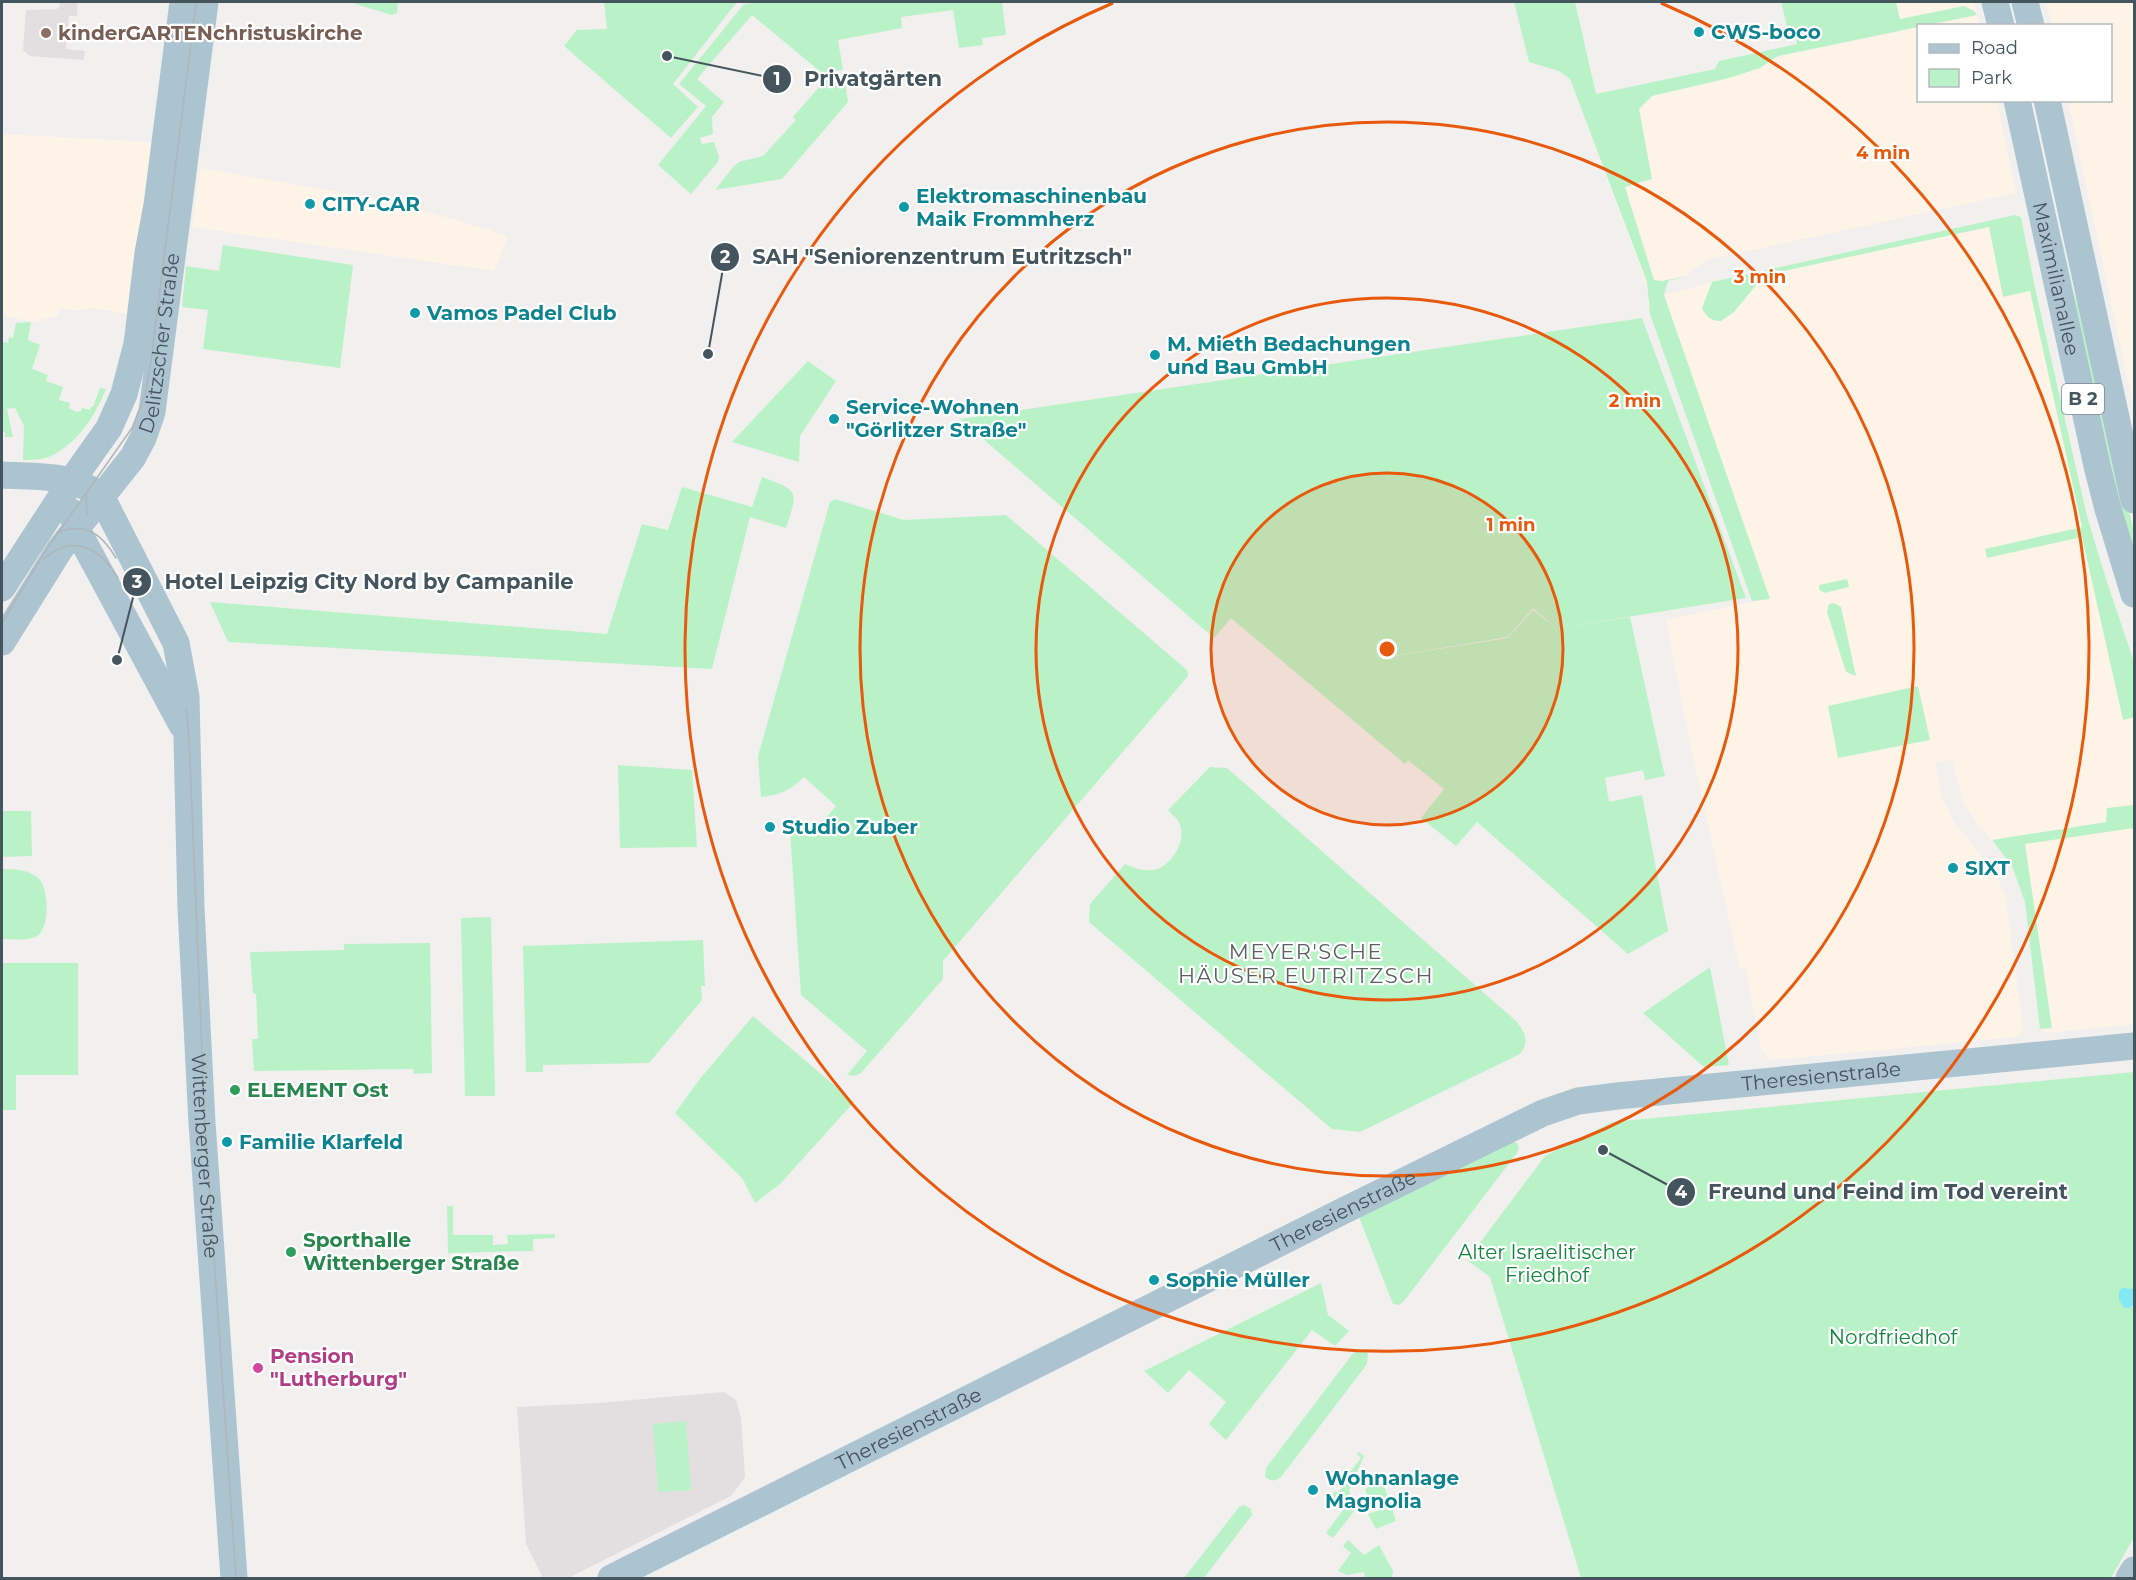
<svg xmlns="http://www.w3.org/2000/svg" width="2136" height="1580" viewBox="0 0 2136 1580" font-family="Montserrat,sans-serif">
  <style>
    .commercial { fill: #fdf4e7 }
    .education { fill: #e3dfe1 }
    .green { fill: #baf2c8; fill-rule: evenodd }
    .water { fill: #83eaf3 }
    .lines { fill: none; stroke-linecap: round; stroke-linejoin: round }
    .major { stroke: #acc3d0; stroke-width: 27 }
    .tram { stroke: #b0b5ba; stroke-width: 1.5 }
    .ring { fill: none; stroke: #e8590c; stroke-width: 3 }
    .culture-dot { fill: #0f9aa8; stroke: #fff; stroke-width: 2 }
    .education-dot { fill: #8d6e63; stroke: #fff; stroke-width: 2 }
    .leisure-dot { fill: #2e9e5b; stroke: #fff; stroke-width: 2 }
    .hotel-dot { fill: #d1479c; stroke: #fff; stroke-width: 2 }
    .labels { text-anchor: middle; stroke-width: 4.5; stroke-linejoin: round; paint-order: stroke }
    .shield { fill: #fff; stroke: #7d888e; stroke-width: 1.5 }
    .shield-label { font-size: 18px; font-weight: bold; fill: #45555e }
    .culture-label { font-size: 20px; font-weight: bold; fill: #0d838f; stroke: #fff; text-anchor: start }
    .education-label { font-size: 20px; font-weight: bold; fill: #785e54; stroke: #fff; text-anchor: start }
    .street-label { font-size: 20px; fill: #45555e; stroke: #fff }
    .leisure-label { font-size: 20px; font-weight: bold; fill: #27864d; stroke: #fff; text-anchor: start }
    .park-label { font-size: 20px; fill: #10853c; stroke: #fff }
    .hotel-label { font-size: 20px; font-weight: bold; fill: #b23c85; stroke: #fff; text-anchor: start }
    .neighbourhood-label { font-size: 21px; letter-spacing: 1.5px; fill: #5b6064; stroke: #fff }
    .centre { fill: #e8590c; stroke: #fff; stroke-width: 3 }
    .ring-label { font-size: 18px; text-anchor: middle; font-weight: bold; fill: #e8590c; stroke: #fff; stroke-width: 4.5; stroke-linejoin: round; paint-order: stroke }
    .leader { fill: none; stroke: #45555e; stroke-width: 2 }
    .callout-dot { fill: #45555e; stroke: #fff; stroke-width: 2 }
    .mark-label { font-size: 18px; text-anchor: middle; font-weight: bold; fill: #fff }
    .callout-label { font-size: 21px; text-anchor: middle; font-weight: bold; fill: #45555e; stroke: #fff; stroke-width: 4.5; stroke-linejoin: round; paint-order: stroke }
  </style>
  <rect width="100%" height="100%" fill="#f2efef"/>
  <path class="commercial" d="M1892,2H1974L1980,25L1918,26V100L1997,101L2016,193L1706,260L1686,276L1647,286L1577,98L1898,32Z
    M2046,2H2134V409L2068,101L2110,100V26L2052,25Z
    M2,134L155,142L128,314L94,308L75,311L61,308L58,316L31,322L2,315Z
    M200,168L396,202L508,236L494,271L192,227Z
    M2015,215L2021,217L2036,292L2087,516L2106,579L2134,662V1024L2047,1033L2040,1029L2025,902L2019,882L2012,866L1982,828L1980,829L1964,805L1952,759L1935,763L1942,798L1955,823L1996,874L2006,898L2023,1029L2017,1037L1772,1060L1761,1050L1745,966L1740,970L1689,739L1666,620L1761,600L1757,599L1647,300L1712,282Z"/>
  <path class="education" d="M60,2H78L77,16H69L66,49L85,51L84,60L30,56L23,50L26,10L57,9L60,6Z
    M724,1392L736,1400L741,1418L745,1477L731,1496L568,1578H543L526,1544L517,1407L598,1403Z"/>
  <path class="green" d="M349,2H398L397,13L392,15Z
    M604,2H737L673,84L698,107L671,138L564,46L577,30L607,29Z
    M764,2H1002L1006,35L982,38L983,45L959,48L953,10L901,17L902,28L838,40L843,70L822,73L752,15L697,79L724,102L712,117L713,134L700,138L702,144L714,142L719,157L718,162L691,194L658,165L706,106L679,84L744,4Z
    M1514,2H1575L1596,94L1715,69L1719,61L1797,44L1795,29L1788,30L1781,2H1896L1900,19L1964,6L1974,11L1977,15L1928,25L1918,26V27L1778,56L1760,68L1729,78L1652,96L1639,109L1652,179L1625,187L1654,280L1662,281L1686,276L1668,281L1664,295L1770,599L1752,601L1650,314L1647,282L1570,79L1559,71L1529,62Z
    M844,76L848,102L782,179L715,190L733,167L739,162L763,156L796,120L793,117L826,79Z
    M2015,215L2021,217L2036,292L2087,516L2106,579L2134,662V717L2123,720L2082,537L1987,558L1985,549L2082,527L2030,291L2003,297L1989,227L1774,273L1757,284L1734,312L1721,321C1711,321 1706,317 1702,308L1712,282Z
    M2062,240L2074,293L2091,344L2120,476L2134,531V571L2057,241Z
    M223,245L353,265L340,368L203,349L208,310L182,307L186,266L219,271Z
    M1642,318L1746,598L1558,628L1630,617L1661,759L1665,776L1645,780L1643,770L1605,778L1609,802L1642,795L1668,931L1628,954L1477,822L1456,846L1421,818L1444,789L1408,760L1405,764L1231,618L1214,638L960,419ZM1533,608L1557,629L1533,610L1508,638L1363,661L1508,637Z
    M31,322L28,340L40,345L32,369L48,375L46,381L63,387L59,400L70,403L69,408L76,412L81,411L82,408L90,410L91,407H93L100,388L106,389C95,416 78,443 51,456C42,460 32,460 23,460L24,426L15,408L7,409L13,437H5V432H2V342L8,343L9,337L13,338L16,323Z
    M808,361L836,381L800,436L799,462L732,442Z
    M762,477C800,491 798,491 786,528L750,517L712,669L228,642L210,602L607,634L642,524L668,530L682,487L752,507Z
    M835,499L904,520L1006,515L1187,670L1188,676L943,961V979L861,1073L854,1076L847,1075L867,1051L801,995L790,831L809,822L816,829L836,806L804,777C791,790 778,796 761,797L758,756L830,502Z
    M1847,579L1849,587L1824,593L1819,589V585Z
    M1834,603L1841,607L1856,676L1846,672L1827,612L1829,604Z
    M1918,686L1930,740L1838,758L1828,706Z
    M618,765L692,770L697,847L620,848Z
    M1210,767L1227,768L1516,1021C1525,1032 1530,1042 1520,1054L1360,1132L1332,1129L1089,922L1090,904L1125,864C1134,868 1143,871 1153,870C1172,867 1189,838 1178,821C1176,817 1171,814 1168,810Z
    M2134,805V828L2025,844L2052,1028L2040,1029L2025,902L2012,866L1992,840L2106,822L2107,808Z
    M2,811H31L32,856L2,857Z
    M2,869C14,869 27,869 38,878C49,887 51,931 35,937C25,941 12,939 2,939Z
    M491,917L495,1096H465L461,918Z
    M703,940L705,986H701L702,1000L649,1063L543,1065V1072H526L523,946Z
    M430,943L432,1073L414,1074L413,1069L254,1071L252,1039H258L256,994L253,993L250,952L344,950V944Z
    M2,963H78V1075H16V1110H2Z
    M1710,967L1729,1065L1704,1067L1643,1013Z
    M753,1016L854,1102L780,1184L755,1203L742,1178L675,1113L699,1080Z
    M2134,1072V1537L2111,1578H1581L1490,1277L1467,1260L1545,1156L1612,1122Z
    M1510,1141L1517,1143L1519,1148L1517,1153L1404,1301L1399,1305L1393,1304L1359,1217Z
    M447,1206H453V1235H493V1245L508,1244L507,1235L555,1234V1238L533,1239V1251L448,1253Z
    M1321,1283L1328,1315L1349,1331L1335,1346L1312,1330L1226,1440L1209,1424L1226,1402L1189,1370L1168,1393L1144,1371Z
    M1359,1350L1368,1353L1367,1364L1281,1477C1275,1481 1271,1482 1265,1477L1266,1468L1354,1352Z
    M686,1421L691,1490L658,1492L653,1424Z
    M1359,1452L1364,1456L1349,1491L1352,1498L1355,1497L1359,1505L1333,1538L1326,1533L1343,1510L1340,1506L1329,1499L1335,1491L1338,1493L1346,1483L1343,1481L1361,1458L1357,1454Z
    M1380,1475L1388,1497L1370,1503L1365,1490Z
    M1244,1505L1251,1509L1252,1515L1204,1578H1184L1239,1507Z
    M1391,1506L1396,1521L1376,1529L1368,1514Z
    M1348,1540L1364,1555L1379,1545L1393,1571L1392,1578H1365L1364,1572L1347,1575L1338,1571L1351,1553L1343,1546Z"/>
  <path class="water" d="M2122,1288L2134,1289V1304L2129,1308H2124L2119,1300V1291Z"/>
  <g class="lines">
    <g class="major">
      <path d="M1995,2L2001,26"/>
      <path d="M2025,2L2031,26"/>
      <path id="s1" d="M2017,100L2098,470L2108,509L2134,594"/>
      <path d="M2047,100L2134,500"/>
      <path id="s2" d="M2,475C35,477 76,473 102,498L176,643L186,697L191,908L202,1123L234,1578"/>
      <path d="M72,512L76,528L182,725"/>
      <path d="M2,588L72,480L109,428L124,394L137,344L148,253L157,205L183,2"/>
      <path id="s3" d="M2,642L60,549L133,457L143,438L152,412L205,2"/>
      <path id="s4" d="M611,1578L1343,1211L1543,1113L1578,1101L1617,1096L2134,1046"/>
      <path d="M2129,1578L2134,1570"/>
    </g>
    <path class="tram" d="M86,494L87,516
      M57,533C85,521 102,534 116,558
      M44,559C73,532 101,549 118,578
      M2,623L44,553L132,428L145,395L151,361L196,2
      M186,709L189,737L205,1126L236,1578"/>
  </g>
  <circle cx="1387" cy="649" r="176" fill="#e8590c" fill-opacity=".12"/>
  <g class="ring">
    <circle cx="1387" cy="649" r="176"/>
    <circle cx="1387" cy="649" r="351"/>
    <circle cx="1387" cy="649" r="527"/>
    <path d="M1661 3A702 702 0 1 1 1113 3"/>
  </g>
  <g class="culture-dot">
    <circle cx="1699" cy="32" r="6"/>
    <circle cx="310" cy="204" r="6"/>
    <circle cx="904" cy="207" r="6"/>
    <circle cx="415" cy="313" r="6"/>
    <circle cx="1155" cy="355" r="6"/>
    <circle cx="834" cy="419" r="6"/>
    <circle cx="770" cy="827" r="6"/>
    <circle cx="1953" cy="868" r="6"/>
    <circle cx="227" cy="1142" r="6"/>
    <circle cx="1154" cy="1280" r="6"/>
    <circle cx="1313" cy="1490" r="6"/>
  </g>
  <circle class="education-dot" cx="46" cy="33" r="6"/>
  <g class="leisure-dot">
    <circle cx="235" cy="1090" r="6"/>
    <circle cx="291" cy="1252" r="6"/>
  </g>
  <circle class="hotel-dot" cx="258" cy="1368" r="6"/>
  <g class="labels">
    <rect class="shield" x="2062" y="384" width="42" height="30" rx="4.5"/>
    <g class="shield-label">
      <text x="2083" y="405">B 2</text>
    </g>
    <g class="culture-label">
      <text x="1711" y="39">CWS-boco</text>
      <text x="916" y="203">Elektromaschinenbau<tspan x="916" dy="23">Maik Frommherz</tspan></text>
      <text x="322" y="211">CITY-CAR</text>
      <text x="427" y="320">Vamos Padel Club</text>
      <text x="1167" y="351">M. Mieth Bedachungen<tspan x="1167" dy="23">und Bau GmbH</tspan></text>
      <text x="846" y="414">Service-Wohnen<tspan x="846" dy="23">"Görlitzer Straße"</tspan></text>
      <text x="782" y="834">Studio Zuber</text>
      <text x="1965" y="875">SIXT</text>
      <text x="239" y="1149">Familie Klarfeld</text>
      <text x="1166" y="1287">Sophie Müller</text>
      <text x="1325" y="1485">Wohnanlage<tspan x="1325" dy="23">Magnolia</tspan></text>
    </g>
    <g class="education-label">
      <text x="58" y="40">kinderGARTENchristuskirche</text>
    </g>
    <g class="street-label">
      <text dy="7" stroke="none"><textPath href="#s1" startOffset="183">Maximilianallee</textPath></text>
      <text dy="7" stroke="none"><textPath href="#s3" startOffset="345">Delitzscher Straße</textPath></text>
      <text dy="7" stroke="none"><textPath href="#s4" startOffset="1323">Theresienstraße</textPath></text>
      <text dy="7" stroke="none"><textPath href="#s2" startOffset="782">Wittenberger Straße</textPath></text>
      <text dy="7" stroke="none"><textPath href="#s4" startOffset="819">Theresienstraße</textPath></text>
      <text dy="7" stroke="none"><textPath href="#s4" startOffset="333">Theresienstraße</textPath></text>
    </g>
    <g class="leisure-label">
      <text x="247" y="1097">ELEMENT Ost</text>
      <text x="303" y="1247">Sporthalle<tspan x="303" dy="23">Wittenberger Straße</tspan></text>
    </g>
    <g class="park-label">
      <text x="1547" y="1259">Alter Israelitischer<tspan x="1547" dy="23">Friedhof</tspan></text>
      <text x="1893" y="1344">Nordfriedhof</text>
    </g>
    <g class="hotel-label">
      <text x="270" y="1363">Pension<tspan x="270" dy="23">"Lutherburg"</tspan></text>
    </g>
    <g class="neighbourhood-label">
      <text x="1306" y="959">MEYER'SCHE<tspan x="1306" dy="24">HÄUSER EUTRITZSCH</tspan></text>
    </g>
  </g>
  <circle cx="1387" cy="649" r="9" class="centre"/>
  <g class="ring-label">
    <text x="1883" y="159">4 min</text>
    <text x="1760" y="283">3 min</text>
    <text x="1635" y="407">2 min</text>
    <text x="1511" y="531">1 min</text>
  </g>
  <path class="leader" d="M667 56L777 79M708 354L725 257M117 660L137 582M1603 1150L1681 1192"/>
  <g class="callout-dot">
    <circle cx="667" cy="56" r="6"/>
    <circle cx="708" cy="354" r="6"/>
    <circle cx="117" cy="660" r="6"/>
    <circle cx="1603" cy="1150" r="6"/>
    <circle cx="777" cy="79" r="15"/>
    <circle cx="725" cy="257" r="15"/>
    <circle cx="137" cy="582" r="15"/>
    <circle cx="1681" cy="1192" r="15"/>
  </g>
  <g class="mark-label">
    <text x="777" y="85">1</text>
    <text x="725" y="263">2</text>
    <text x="137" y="588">3</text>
    <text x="1681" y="1198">4</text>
  </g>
  <g class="callout-label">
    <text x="873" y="86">Privatgärten</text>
    <text x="942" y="264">SAH "Seniorenzentrum Eutritzsch"</text>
    <text x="369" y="589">Hotel Leipzig City Nord by Campanile</text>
    <text x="1888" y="1199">Freund und Feind im Tod vereint</text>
  </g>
  <rect width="2136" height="1580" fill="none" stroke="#45555e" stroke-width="6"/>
  <rect x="1917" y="24" width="195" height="78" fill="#ffffff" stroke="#b5bbbf" stroke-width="1.5"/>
  <rect x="1929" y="44" width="30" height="9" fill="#acc3d0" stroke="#b5bbbf" stroke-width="1.5"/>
  <text x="1971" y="54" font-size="18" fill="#45555e">Road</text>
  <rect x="1929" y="69" width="30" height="18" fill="#baf2c8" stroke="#b5bbbf" stroke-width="1.5"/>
  <text x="1971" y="84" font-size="18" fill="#45555e">Park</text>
</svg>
